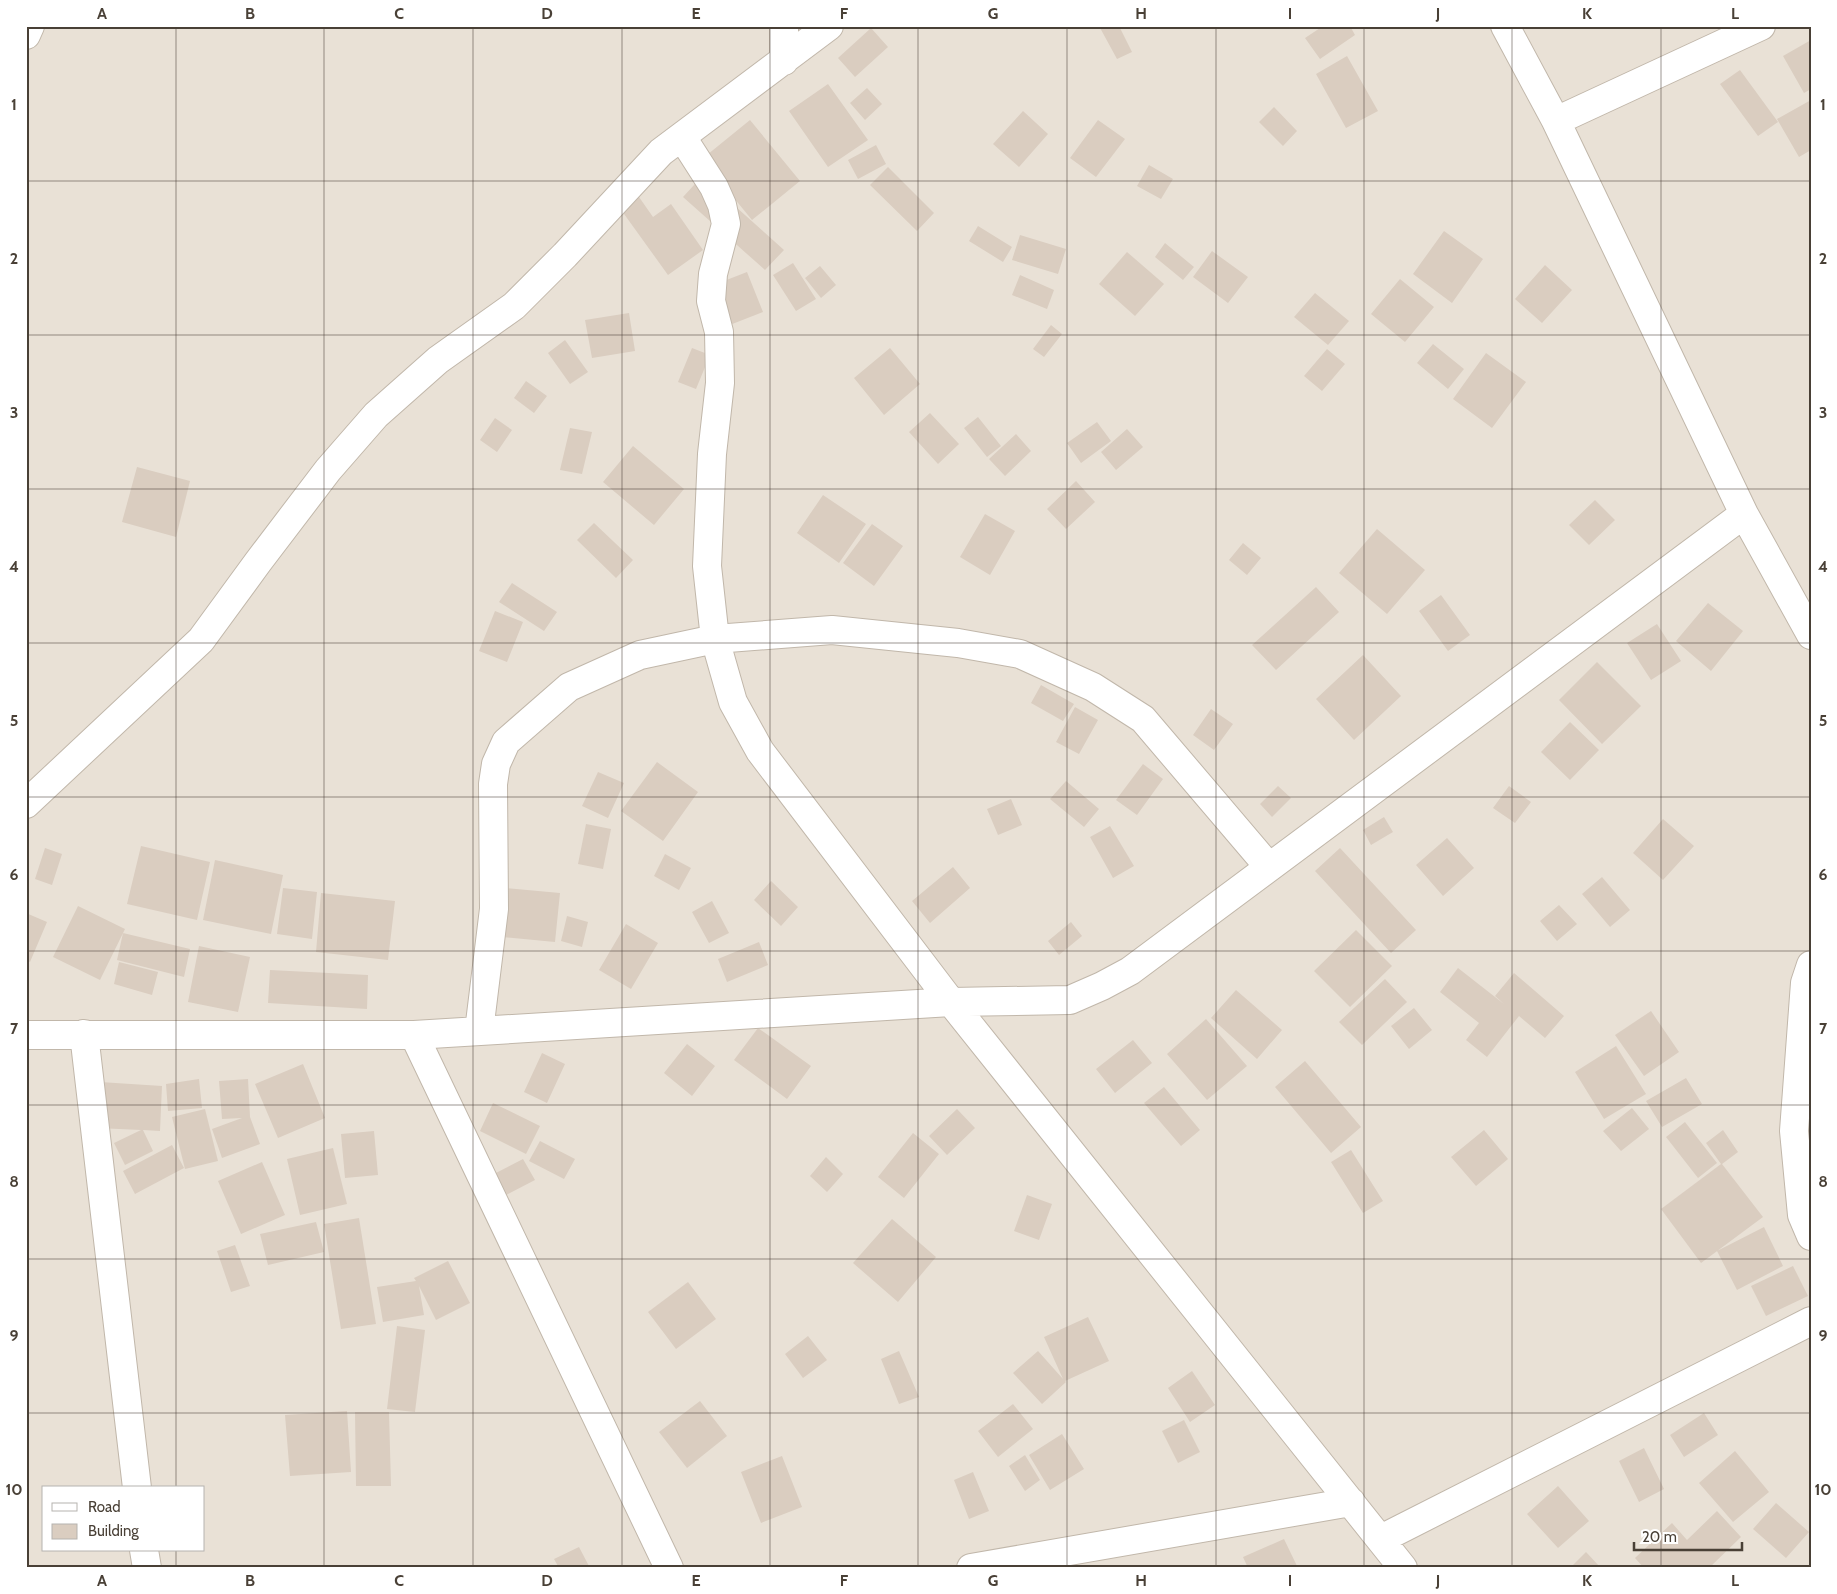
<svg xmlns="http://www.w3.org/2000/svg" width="1837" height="1594" viewBox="0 0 1837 1594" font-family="Cabin,sans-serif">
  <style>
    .residential { fill: #e9e1d6; fill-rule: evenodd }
    .building { fill: #dacdc0 }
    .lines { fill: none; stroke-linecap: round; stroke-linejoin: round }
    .minor-casing { stroke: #c1b7aa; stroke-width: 30 }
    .minor { stroke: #fff; stroke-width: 28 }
    .grid { fill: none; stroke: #494036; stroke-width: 1; stroke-opacity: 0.55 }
    .neatline { fill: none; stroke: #494036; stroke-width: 2 }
    .grid-label { font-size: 16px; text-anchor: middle; font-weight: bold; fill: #494036 }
  </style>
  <rect width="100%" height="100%" fill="#f5f0e8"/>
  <path class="residential" d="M26,26H1811V1568H26ZM44,1488H204V1550H44Z"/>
  <path class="building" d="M1099,26H1119L1132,52L1117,59Z
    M1323,26H1350L1355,35L1320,59L1305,38Z
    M871,28L888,47L855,77L838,58Z
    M1811,40V89L1804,93L1783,56Z
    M1347,56L1378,111L1346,128L1316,74Z
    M1740,70L1778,122L1758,136L1720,84Z
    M828,84L868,140L828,167L789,111Z
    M867,88L882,104L865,120L850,103Z
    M1811,100V150L1799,157L1777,119Z
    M1274,107L1297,131L1283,146L1259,122Z
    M1023,111L1048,134L1019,167L993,144Z
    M750,120L800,181L752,220L702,159Z
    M1098,120L1125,139L1096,177L1070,158Z
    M876,145L886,164L858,179L848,160Z
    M1149,165L1173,179L1161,199L1137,186Z
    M888,167L934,213L917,231L870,185Z
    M705,173L726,198L784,250L765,270L683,197Z
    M632,187L653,217L671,204L703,250L668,275L614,200Z
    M978,226L1012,247L1003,262L969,241Z
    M1444,231L1483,259L1452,303L1413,274Z
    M1020,235L1066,249L1058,274L1012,260Z
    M1165,243L1194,267L1183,280L1155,257Z
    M1212,251L1248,277L1228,303L1193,277Z
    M1127,252L1164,284L1135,316L1099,284Z
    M793,263L816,299L796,311L773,275Z
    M1545,265L1572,290L1542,323L1515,299Z
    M820,266L836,285L821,298L805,278Z
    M747,272L763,312L722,328L706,288Z
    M1020,275L1054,290L1047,309L1012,295Z
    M1400,279L1434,307L1405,342L1371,314Z
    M1315,293L1349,321L1328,345L1294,317Z
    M629,313L635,351L592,358L585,320Z
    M1051,325L1062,334L1044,357L1033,349Z
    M565,340L588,372L570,384L548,353Z
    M1433,344L1464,369L1448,389L1417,363Z
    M692,348L710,355L696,389L678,382Z
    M890,348L920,384L884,415L854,378Z
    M1327,349L1345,364L1322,391L1304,376Z
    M1486,353L1526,382L1492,428L1453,399Z
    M526,381L547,396L534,413L514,398Z
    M930,413L959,444L938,464L909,432Z
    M978,417L1001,446L987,457L964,428Z
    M495,418L512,430L497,452L480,440Z
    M1097,422L1111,441L1081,463L1067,443Z
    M570,428L592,432L582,474L560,470Z
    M1127,429L1143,447L1116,470L1101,452Z
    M1016,434L1031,451L1005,476L989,459Z
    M633,446L684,489L654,525L603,482Z
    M137,467L190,481L176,537L122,522Z
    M1076,481L1095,502L1066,529L1047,509Z
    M823,495L866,524L839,563L797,533Z
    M1595,500L1615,520L1589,545L1569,525Z
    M985,514L1015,531L990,575L960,557Z
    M594,523L633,560L616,578L577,540Z
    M872,524L903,546L874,586L843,563Z
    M1377,529L1425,570L1387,614L1339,573Z
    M1243,543L1261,558L1247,575L1229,560Z
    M512,583L557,612L544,631L499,602Z
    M1316,587L1339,612L1276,670L1252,645Z
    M1441,595L1470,635L1448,651L1419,611Z
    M1708,603L1743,631L1711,671L1676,641Z
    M495,611L523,622L507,662L479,651Z
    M1657,624L1681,661L1651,680L1627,643Z
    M1363,655L1401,696L1354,740L1316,699Z
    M1597,662L1641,706L1602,744L1559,700Z
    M1041,685L1074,704L1063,721L1031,703Z
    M1075,707L1098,720L1079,754L1056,742Z
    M1211,709L1233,724L1214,750L1193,735Z
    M1570,722L1599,750L1570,780L1541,752Z
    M657,762L698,792L663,841L621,811Z
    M1143,764L1163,779L1137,815L1116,800Z
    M598,772L624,783L608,818L582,806Z
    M1066,781L1099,809L1084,827L1050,799Z
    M1278,786L1291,798L1272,817L1260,804Z
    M1509,786L1531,802L1515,823L1493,808Z
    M1011,799L1022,825L998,835L987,809Z
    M1384,817L1393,832L1371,845L1363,830Z
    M1663,819L1694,846L1663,880L1633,853Z
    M586,824L611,829L603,869L578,864Z
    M1110,826L1134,866L1113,878L1090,837Z
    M1447,838L1474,868L1443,896L1416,865Z
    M141,846L210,862L197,920L127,904Z
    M45,848L62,854L52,885L35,879Z
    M1340,848L1416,930L1391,953L1315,871Z
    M665,854L691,868L679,890L654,876Z
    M215,860L283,875L271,934L203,920Z
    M953,867L970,888L930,923L912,901Z
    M1602,877L1630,910L1610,927L1582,894Z
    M771,881L798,907L781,926L754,900Z
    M495,887L560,893L555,942L491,936Z
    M283,888L317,892L312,939L277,934Z
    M321,893L395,901L388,960L316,952Z
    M712,901L729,933L709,943L692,912Z
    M1559,905L1577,924L1557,941L1540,921Z
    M78,906L125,929L100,980L53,957Z
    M26,913L47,922L30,962L26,960Z
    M567,916L588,922L582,947L561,941Z
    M1071,922L1082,936L1059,955L1048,941Z
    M626,924L658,943L631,989L599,970Z
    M1356,930L1392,966L1350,1007L1314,971Z
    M123,933L190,949L184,977L117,960Z
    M759,942L768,965L727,982L718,959Z
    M199,946L250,957L238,1012L188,1002Z
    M119,962L158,972L152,995L114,984Z
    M1458,968L1504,1004L1495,996L1514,973L1564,1016L1545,1038L1519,1016L1487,1057L1466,1040L1479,1023L1440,992Z
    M270,970L368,975L367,1009L268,1003Z
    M1385,979L1407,1002L1362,1045L1339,1022Z
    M1236,990L1282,1030L1257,1059L1211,1018Z
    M1414,1008L1432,1030L1409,1049L1391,1026Z
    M1651,1011L1679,1052L1644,1076L1615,1035Z
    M1206,1019L1247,1066L1207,1100L1167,1054Z
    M758,1028L811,1066L787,1099L734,1060Z
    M1133,1040L1152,1063L1115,1093L1096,1069Z
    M687,1044L715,1066L692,1096L664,1073Z
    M1616,1046L1646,1094L1604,1119L1575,1072Z
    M542,1053L565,1064L547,1103L524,1092Z
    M1305,1061L1361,1127L1331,1153L1275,1087Z
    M303,1064L325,1118L278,1138L255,1084Z
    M1686,1078L1702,1104L1662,1127L1646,1101Z
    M199,1079L202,1108L168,1111L166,1084Z
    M248,1079L250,1117L260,1144L222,1158L212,1129L242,1118L222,1119L219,1081Z
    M100,1082L162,1086L160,1131L143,1130L153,1151L125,1165L114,1143L141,1130L97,1128Z
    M1164,1087L1200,1130L1181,1146L1144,1103Z
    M493,1103L540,1126L526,1154L480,1131Z
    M1632,1108L1649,1129L1621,1151L1603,1131Z
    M205,1109L218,1161L185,1169L172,1117Z
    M957,1109L975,1128L947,1155L929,1136Z
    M1685,1122L1717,1163L1698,1178L1666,1137Z
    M1484,1130L1508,1159L1476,1186L1451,1157Z
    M1723,1130L1738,1152L1722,1164L1763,1217L1701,1263L1661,1209L1721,1164L1706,1143Z
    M374,1131L378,1175L345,1178L341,1134Z
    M913,1133L939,1154L904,1198L878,1177Z
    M540,1141L575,1159L564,1179L529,1161Z
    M172,1145L184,1168L135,1194L123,1171Z
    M333,1148L347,1204L300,1215L287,1159Z
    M1351,1150L1383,1201L1363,1213L1331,1162Z
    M826,1157L843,1174L827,1192L810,1176Z
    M523,1159L535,1180L506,1195L494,1174Z
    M262,1162L285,1215L241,1234L218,1181Z
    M1027,1195L1052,1204L1039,1240L1014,1231Z
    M359,1218L376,1324L341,1329L324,1224Z
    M892,1219L936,1257L898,1302L853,1263Z
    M316,1222L324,1252L268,1265L260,1234Z
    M1764,1227L1783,1266L1737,1290L1717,1251Z
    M235,1245L250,1286L231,1292L217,1251Z
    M448,1261L470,1303L436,1320L419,1286L424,1315L383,1322L377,1287L416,1281L414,1278Z
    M1793,1266L1808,1296L1766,1316L1751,1286Z
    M688,1282L716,1319L676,1349L648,1312Z
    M1088,1317L1109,1361L1065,1381L1066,1382L1042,1404L1013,1373L1038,1351L1063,1379L1044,1337Z
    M397,1326L425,1330L415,1412L387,1409Z
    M808,1336L827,1360L803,1378L785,1354Z
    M899,1351L919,1397L899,1404L881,1359Z
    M1192,1371L1215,1405L1190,1422L1168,1388Z
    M700,1401L727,1436L687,1468L659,1432Z
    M1013,1404L1033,1429L998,1457L978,1431Z
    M347,1411L351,1472L290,1476L285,1415Z
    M355,1412H389L391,1486H356Z
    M1704,1413L1718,1435L1684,1457L1670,1435Z
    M1184,1420L1200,1452L1178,1463L1162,1431Z
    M1062,1434L1084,1469L1050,1490L1029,1455Z
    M1644,1448L1664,1489L1639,1502L1619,1461Z
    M1735,1451L1769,1492L1733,1522L1699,1483Z
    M1025,1455L1040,1480L1025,1491L1009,1466Z
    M782,1456L802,1507L761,1523L741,1472Z
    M973,1472L989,1511L969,1519L954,1480Z
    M1558,1486L1589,1521L1558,1548L1527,1514Z
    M1776,1503L1809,1532L1786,1558L1753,1529Z
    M1717,1511L1741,1537L1709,1568H1644L1635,1558L1672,1523L1687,1540Z
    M1284,1539L1297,1566L1248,1568L1243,1557Z
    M579,1547L590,1568H559L554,1559Z
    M1586,1552L1601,1568H1570Z"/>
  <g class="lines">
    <g class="minor-casing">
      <path id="minor" d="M784,26V61
        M1505,26L1556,121L1744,514L1811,635
        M26,35L30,26
        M1556,121L1761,26
        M682,137L714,187L722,205L726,224L713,274L711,301L719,332L720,383L712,454L707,566L715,639L733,702L760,751L951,1002L1403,1568
        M26,804L201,640L258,562L328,470L376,415L438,360L514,306L565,255L661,152L829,26
        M1811,965L1805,983L1794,1131L1802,1215L1811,1236
        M479,1031L494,909L493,784L496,764L506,742L569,687L640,655L715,639L832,630L958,643L1020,654L1093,687L1143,719L1269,867
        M84,1034L137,1488
        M26,1035H414L951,1002L1070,1000L1102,986L1130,971L1744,514
        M414,1035L669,1568
        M1381,1539L1811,1321
        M144,1550L147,1568
        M971,1568L1351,1502"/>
    </g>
    <use href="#minor" class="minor"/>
  </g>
  <path class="grid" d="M176,26V1488M324,26V1568M473,26V1568M622,26V1568M770,26V1568M918,26V1568M1067,26V1568M1216,26V1568M1364,26V1568M1512,26V1568M1661,26V1568M26,181H1811M26,335H1811M26,489H1811M26,643H1811M26,797H1811M26,951H1811M26,1105H1811M26,1259H1811M26,1413H1811M176,1550V1568"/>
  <rect width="1837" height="1594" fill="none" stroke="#ffffff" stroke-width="55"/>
  <rect x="42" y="1486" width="162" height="65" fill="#ffffff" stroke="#b6b3af"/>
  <rect x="52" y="1503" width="25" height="8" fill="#ffffff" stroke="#b6b3af"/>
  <text x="88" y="1512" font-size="15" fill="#494036">Road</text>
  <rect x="52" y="1524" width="25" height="15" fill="#dacdc0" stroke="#b6b3af"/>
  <text x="88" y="1536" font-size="15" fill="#494036">Building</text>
  <path d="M1634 1542v8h108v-8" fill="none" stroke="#494036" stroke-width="2.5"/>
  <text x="1642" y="1542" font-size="15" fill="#494036" stroke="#ffffff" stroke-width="4" paint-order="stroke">20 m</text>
  <rect x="28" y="28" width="1782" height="1538" class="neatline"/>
  <g class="grid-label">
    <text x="102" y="19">A</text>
    <text x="250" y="19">B</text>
    <text x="399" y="19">C</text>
    <text x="547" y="19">D</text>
    <text x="696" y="19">E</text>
    <text x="844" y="19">F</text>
    <text x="993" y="19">G</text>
    <text x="1141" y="19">H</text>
    <text x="1290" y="19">I</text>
    <text x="1438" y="19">J</text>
    <text x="1587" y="19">K</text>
    <text x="1735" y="19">L</text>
    <text x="14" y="110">1</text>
    <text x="1823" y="110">1</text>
    <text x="14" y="264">2</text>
    <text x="1823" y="264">2</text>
    <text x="14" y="418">3</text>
    <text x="1823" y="418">3</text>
    <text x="14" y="572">4</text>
    <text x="1823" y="572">4</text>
    <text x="14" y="726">5</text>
    <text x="1823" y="726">5</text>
    <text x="14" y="880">6</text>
    <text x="1823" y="880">6</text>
    <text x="14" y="1034">7</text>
    <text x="1823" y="1034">7</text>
    <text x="14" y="1187">8</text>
    <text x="1823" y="1187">8</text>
    <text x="14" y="1341">9</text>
    <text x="1823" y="1341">9</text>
    <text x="14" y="1495">10</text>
    <text x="1823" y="1495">10</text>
    <text x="102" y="1586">A</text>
    <text x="250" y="1586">B</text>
    <text x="399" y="1586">C</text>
    <text x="547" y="1586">D</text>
    <text x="696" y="1586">E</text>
    <text x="844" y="1586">F</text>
    <text x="993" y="1586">G</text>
    <text x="1141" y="1586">H</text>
    <text x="1290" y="1586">I</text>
    <text x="1438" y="1586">J</text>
    <text x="1587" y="1586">K</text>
    <text x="1735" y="1586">L</text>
  </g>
</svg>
